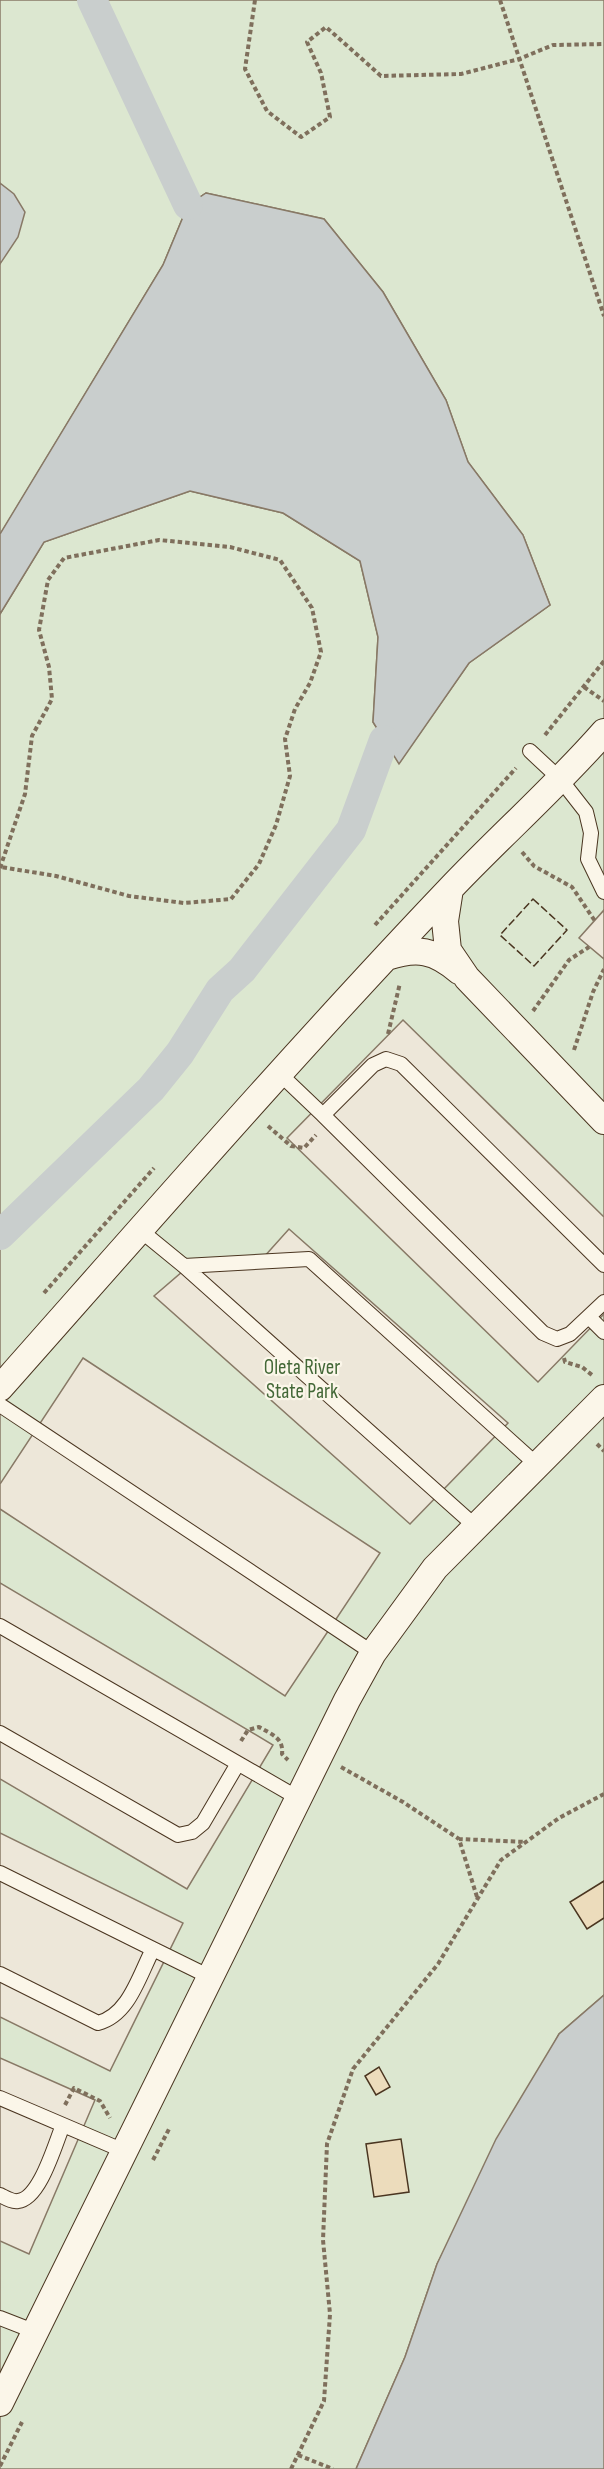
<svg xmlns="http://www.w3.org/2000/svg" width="604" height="2469" viewBox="0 0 604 2469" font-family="'Sofia Sans Condensed',sans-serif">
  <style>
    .green { fill: #dce7d0; stroke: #887966; stroke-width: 1.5 }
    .parking { fill: #ede7d9; stroke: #887966; stroke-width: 1.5 }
    .water { fill: #c9cecd; stroke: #887966; stroke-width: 1.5 }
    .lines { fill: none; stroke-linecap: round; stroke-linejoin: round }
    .canal { stroke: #c9cecd; stroke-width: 30 }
    .building { fill: #ecdcbc; stroke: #4a3520; stroke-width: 1.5 }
    .service-casing { stroke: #4a3520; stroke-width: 16 }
    .minor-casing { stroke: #4a3520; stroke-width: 28 }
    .path { stroke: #7f6f5c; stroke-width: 4; stroke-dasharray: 4.5 3; stroke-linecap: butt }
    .service { stroke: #fbf6e9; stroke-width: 14 }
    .minor { stroke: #fbf6e9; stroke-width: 26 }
    .fence { stroke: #4a3520; stroke-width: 1.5; stroke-dasharray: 8 3; stroke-linecap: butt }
    .labels { text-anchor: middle; stroke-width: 4.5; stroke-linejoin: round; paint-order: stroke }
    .park-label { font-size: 21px; fill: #436837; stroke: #fbf6e9 }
  </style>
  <rect width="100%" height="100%" fill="#fbf6e9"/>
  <path class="green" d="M0,0H604V1995L559,2034L437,2264L405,2357L356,2469H0V614L44,542L190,491L283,513L360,561L378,637L373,722L399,763L469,663L550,605L523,535L468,462L446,400L383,292L324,219L206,193L188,205L163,265L0,535Z"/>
  <path class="parking" d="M604,910V959L579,938Z
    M403,1020L604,1217V1314L538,1382L287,1138Z
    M289,1229L508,1423L410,1524L154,1296L197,1259L263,1258Z
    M83,1358L380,1553L285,1696L0,1509V1484Z
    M0,1583L273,1745L187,1889L0,1779Z
    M0,1833L183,1923L110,2071L0,2017Z
    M0,2058L95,2100L29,2254L0,2241Z"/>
  <path class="water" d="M0,183L14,194L25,212L18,237L0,264Z
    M206,193L324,219L383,292L446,400L468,462L523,535L550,605L469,663L399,764L373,722L378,637L360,561L283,513L190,491L44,542L0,614V534L163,265L188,205Z
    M604,1995V2469H356L405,2357L437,2264L496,2139L559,2034Z"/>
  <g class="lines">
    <path class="canal" d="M92,0L188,205
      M0,1235L151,1089L180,1053L220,990L242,970L351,830L384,740"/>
  </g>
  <path class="building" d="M604,1881V1918L587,1929L570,1902Z
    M379,2067L390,2087L376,2095L365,2076Z
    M401,2139L409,2192L374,2197L366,2144Z"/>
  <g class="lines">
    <g class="service-casing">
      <path id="service" d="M530,751L561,780L586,812L591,833L588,859L604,892
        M280,1074L323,1115
        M140,1230L184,1266L475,1526
        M604,1265L401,1064L386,1059L373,1065L323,1115L543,1333L557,1339L570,1334L604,1302
        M184,1266L309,1259L536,1464
        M589,1317L604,1332
        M0,1405L373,1653
        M0,1626L298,1798
        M0,1733L178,1835L192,1832L203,1823L237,1765
        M0,1873L153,1949C139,1976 129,2015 98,2023L0,1974
        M153,1949L210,1977
        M0,2098L124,2151
        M0,2195C6,2198 12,2202 18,2201C40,2199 55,2144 63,2125
        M0,2318L36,2332"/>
    </g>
    <g class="minor-casing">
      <path id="minor" d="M450,889L445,921L448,950L467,978L604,1121
        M387,957C417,947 435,950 459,971
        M0,1388C148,1221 295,1052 449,890C500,836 555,788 604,732
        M0,2403L347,1700L373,1653L435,1568L604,1398"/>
    </g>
    <path class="path" d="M255,0L245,69L267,111L301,137L330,117L321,73L307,42L326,27L381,76L461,74L519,59L553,45L604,44
      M500,0L604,316
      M584,687L604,701
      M545,735L604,661
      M522,852L534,866L572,887L595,921
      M0,868L25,794L32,736L52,699L49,667L39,630L48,580L64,558L159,540L230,547L280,560L312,608L321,652L310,683L295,709L285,739L290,776L276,825L259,864L231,899L184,903L129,896L56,876L1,867
      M375,925L516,768
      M533,1011L569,960L589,947
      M388,1034L400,983
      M574,1050L593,992L604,969
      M268,1126L291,1146L304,1148L316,1135
      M44,1293L154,1168
      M564,1358L565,1362L582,1367L592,1375
      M597,1444L604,1451
      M241,1741L248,1730L259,1727C271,1734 284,1738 282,1754L288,1760
      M341,1767L403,1802L459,1839
      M477,1897L459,1839L526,1842
      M65,2105L74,2088L100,2101L110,2118
      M153,2160L169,2129
      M298,2455L333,2469
      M0,2466L22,2422
      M291,2469L324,2401L330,2314L323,2240L327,2144L353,2069L438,1964L501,1860L559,1818L604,1794"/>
    <use href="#service" class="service"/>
    <use href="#minor" class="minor"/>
    <path class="fence" d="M533,899L567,930L534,966L500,935Z"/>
  </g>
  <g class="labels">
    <g class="park-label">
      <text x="302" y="1374">Oleta River<tspan x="302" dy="24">State Park</tspan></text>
    </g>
  </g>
</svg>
